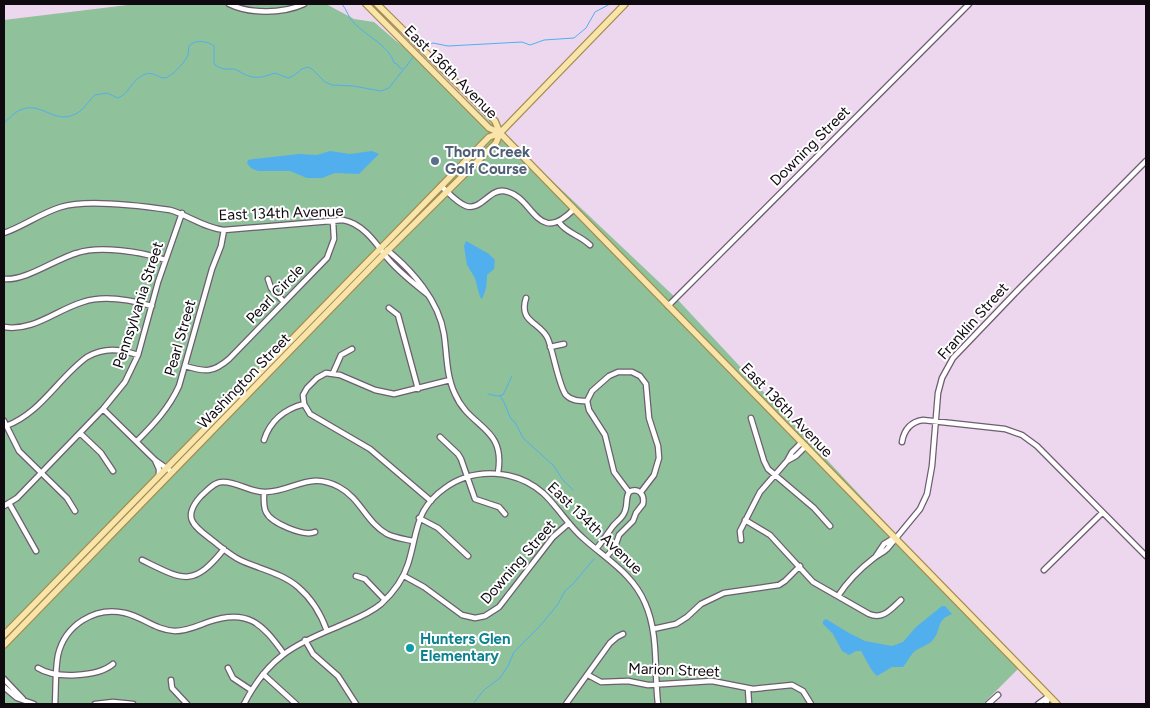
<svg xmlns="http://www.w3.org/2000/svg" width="1150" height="708" viewBox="0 0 1150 708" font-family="Figtree,sans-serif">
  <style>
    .green { fill: #8fc19a }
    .water { fill: #52afee }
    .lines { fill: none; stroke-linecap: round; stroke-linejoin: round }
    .stream { stroke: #52afee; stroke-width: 1 }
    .minor-casing { stroke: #6e5c70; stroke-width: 7 }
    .major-casing { stroke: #a48c4f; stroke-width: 8 }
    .minor { stroke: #fff; stroke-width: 4.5 }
    .major { stroke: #f9e4aa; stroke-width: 5.5 }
    .service-dot { fill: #5c6f8a; stroke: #fff; stroke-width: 2 }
    .culture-dot { fill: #0f9aa8; stroke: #fff; stroke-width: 2 }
    .labels { text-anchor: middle; stroke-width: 4; stroke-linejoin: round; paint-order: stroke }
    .street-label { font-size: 15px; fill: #0f0910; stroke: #fff }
    .service-label { font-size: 15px; font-weight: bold; fill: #4e5e75; stroke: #fff; text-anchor: start }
    .culture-label { font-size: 15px; font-weight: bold; fill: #0d838f; stroke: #fff; text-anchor: start }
  </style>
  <rect width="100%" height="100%" fill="#ecd7ee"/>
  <path class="green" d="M136,4H326L354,19L374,22L396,41L434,69L678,300L1020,667L983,704H4V20Z"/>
  <path class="water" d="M330,151L350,154L372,151L379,154L359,174L335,173L322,178H307L290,171H258L251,168L247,163L248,160L253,159L299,154L317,155Z
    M466,241L489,254L495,260L494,269L487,275C487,285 486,291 482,299L480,297L475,278L467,265L464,246Z
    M942,606H945L952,614C935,620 942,631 932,641C927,646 920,647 915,651C909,656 908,662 903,667H892L877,676C870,670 866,659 861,651H856L849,655L842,651L833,634L823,624V621L826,619L849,633L865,641L892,646L903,642L916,627Z"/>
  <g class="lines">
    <path class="stream" d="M342,4C347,10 349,19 355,24C366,35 390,47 394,63L397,64L399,67L402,69
      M424,46L433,43L448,46L522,42L530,45L544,40L574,38L586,28L595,12L610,4
      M4,123C10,118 15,111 23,109C43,102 56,127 79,112C86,107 89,100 95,95L107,93L118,98C130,93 130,82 143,75C153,70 157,78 165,78C170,78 186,61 187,57C189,54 188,50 189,46C195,39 208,41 214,46V64C222,70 224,69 233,69C236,69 240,72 244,74C255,80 264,77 275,73L288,78L293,76L302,69L308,67L312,69L325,82L332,85L353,86L381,91L389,88C397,77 406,67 414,56
      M488,394L497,396L503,395L512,376
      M500,396L504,402L511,419L515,422L523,438L554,466L562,479L573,490
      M473,704L484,690L500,678L508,666L514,652L540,626L558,604L565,591L572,585L594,559"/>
    <g class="minor-casing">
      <path id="minor" d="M229,4C250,14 282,14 304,4
        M441,186C448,192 457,203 466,206C481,211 489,189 504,191C534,195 536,248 574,209
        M559,222C566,233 580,235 590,245
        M4,233C24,226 41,213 61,207C86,199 142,206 170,210C188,215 204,228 224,230L343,220C361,223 374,240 384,254C395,269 413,283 427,294
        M387,250C412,270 439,301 444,334C447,354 446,375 455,394C470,429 506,426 498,473
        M4,279C26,281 55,259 77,253C99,245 143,252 165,260
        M268,279L271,288L284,302
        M526,298C518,323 541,322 548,339C553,351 559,387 566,395C572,401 579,401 587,401
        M668,306L969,4
        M389,308L398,315L418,389
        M4,327C33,332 56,310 83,302C104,295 131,300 152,306
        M550,347L564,344
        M185,366C205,372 213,373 229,359L327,258L334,239L333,221
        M333,373L341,355L352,349
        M103,409L155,460L172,472
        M751,418L764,461L768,469L814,508L830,526
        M4,421L19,451L67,498L75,511
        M6,426C41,413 58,378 87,357C105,347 119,349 138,355
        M80,433L101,453L113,471
        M440,437L458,454L461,459L475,499L499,507L505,514
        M264,440C270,421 285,409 304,404
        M137,441C154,424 169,408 179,386L212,269L221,246L224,230
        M902,442C904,430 910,422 923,420L1005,429L1022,435L1037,446L1146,556
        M155,460L159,469V476
        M787,461L792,452L802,442
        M264,492C264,499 263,506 266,512C271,523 304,537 315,532
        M629,492L614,472L605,435L589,410L587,401L592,391L609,376L618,372H632L640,376L646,384L649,418L658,446L659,458L654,475L641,492
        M431,501L370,449L310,414L304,404L303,395L307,388L317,378L326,373L340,375L375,390L394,394L450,380
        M9,503L36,551
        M4,506L17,498L103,409L125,382L138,355L158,282L182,213
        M419,518L438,528L468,556
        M745,520L770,535L813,582L869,614C883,620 891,609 901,600
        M741,540L740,531L760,492L787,461L796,456L806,446
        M596,549C603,541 607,534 613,526C617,521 623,518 625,511C628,504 625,499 629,492
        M876,556L884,544L894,538
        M606,557L615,547L619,535L633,521L636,513L643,504C645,494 638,487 629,492
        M142,560C183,580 193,588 224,549
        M1044,570L1102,513
        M356,576L365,579L385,600
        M404,576L424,587L462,615L475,618L485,616L499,607L553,537L569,523
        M838,596C847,582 861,568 874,558C879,554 883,553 887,549L920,509L927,494L932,466L938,393L942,378L953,358L1020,288L1146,161
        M653,629L676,624L687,617L701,604L724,593L779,585L785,581L800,566
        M327,631C321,614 312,599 298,587C282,573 259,569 240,560C230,555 221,547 212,540C194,526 181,518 201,496C207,491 214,482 222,482C237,481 250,493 266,492C294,491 308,471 339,487C360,498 367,523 387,534C395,538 404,539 413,541
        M305,640L313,654L338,676L356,704
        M38,668C55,679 98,677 113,664
        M228,668L233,678L251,690
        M263,674L296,704
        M588,675L601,682L628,681L648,685L712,681L753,689L792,685L803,691L811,704
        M4,679L23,699
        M171,680L172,688L187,704
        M4,687L17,698L34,704
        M748,689L749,704
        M55,704C56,688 55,671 58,655C65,625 95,606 125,613C143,617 155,630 175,631C187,631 197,626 208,622C247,608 262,623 284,654
        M95,704L113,702L133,704
        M244,704C267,659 292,645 337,627C352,620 368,615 381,604C393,593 403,580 408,564C418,533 414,510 445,488C474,467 515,469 543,493C558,507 568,525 583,538C606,559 633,574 645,603C659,634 654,671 658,704
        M566,704L610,643L617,637L623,634
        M988,704L998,695
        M1038,704L1049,696
        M1046,704L1049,696"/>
    </g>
    <g class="major-casing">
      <path id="major" d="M366,4L489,128L500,133
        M377,4L495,121L500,133L1057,704
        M4,635L489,137L500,133
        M4,645L384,254L496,143L500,133L625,4"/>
    </g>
    <use href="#minor" class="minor"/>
    <use href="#major" class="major"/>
  </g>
  <circle class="service-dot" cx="435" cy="161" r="5"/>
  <circle class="culture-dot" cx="410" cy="648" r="5"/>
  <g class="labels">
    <g class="street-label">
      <text transform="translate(451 72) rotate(45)" y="5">East 136th Avenue</text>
      <text transform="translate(810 146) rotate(-45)" y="5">Downing Street</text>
      <text transform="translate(281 213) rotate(-2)" y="5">East 134th Avenue</text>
      <text transform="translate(275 294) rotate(-46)" y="5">Pearl Circle</text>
      <text transform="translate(138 305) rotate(-72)" y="5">Pennsylvania Street</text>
      <text transform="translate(973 321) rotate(-48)" y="5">Franklin Street</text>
      <text transform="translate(180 338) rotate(-74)" y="5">Pearl Street</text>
      <text transform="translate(244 381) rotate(-46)" y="5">Washington Street</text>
      <text transform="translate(787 410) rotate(46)" y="5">East 136th Avenue</text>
      <text transform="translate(595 528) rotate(44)" y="5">East 134th Avenue</text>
      <text transform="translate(518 562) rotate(-49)" y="5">Downing Street</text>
      <text transform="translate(674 670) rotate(2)" y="5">Marion Street</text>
    </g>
    <g class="service-label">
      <text x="445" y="157">Thorn Creek<tspan x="445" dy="17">Golf Course</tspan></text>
    </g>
    <g class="culture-label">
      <text x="420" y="644">Hunters Glen<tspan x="420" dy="17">Elementary</tspan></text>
    </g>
  </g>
  <rect width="1150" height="708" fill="none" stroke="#0f0910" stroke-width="10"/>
</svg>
